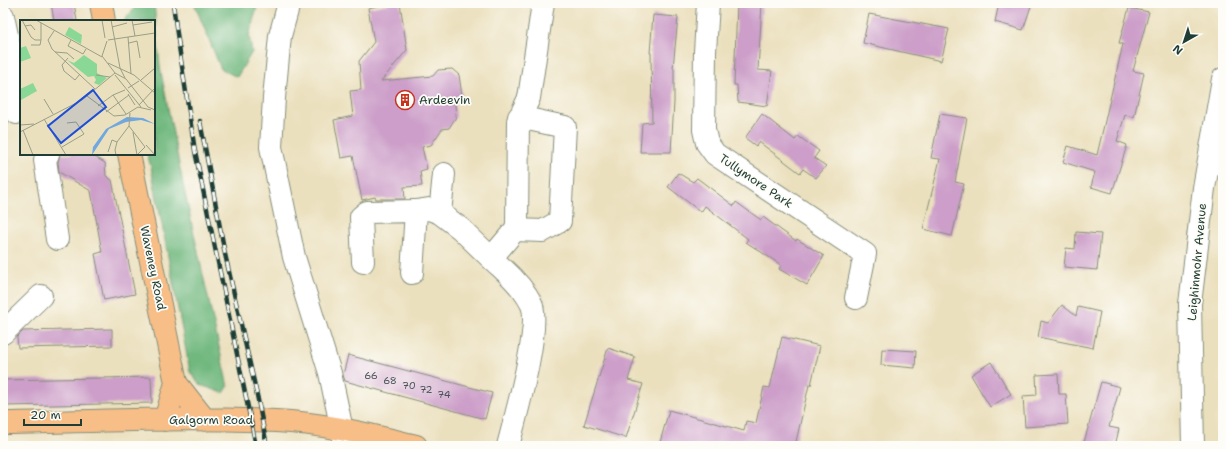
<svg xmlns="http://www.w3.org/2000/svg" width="1226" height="449" viewBox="0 0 1226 449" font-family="'Shantell Sans',sans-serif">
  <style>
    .forest { fill: #6fb87e; stroke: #477a59 }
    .building { fill: #cc9ec9 }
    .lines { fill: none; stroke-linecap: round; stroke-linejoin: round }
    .minor-casing { stroke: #858e79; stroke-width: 24 }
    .major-casing { stroke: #858e79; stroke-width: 24 }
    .minor { stroke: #fff; stroke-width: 22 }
    .major { stroke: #f7be87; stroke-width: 22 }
    .rail-casing { stroke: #1f3d34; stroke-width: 4.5 }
    .rail { stroke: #fdfcf7; stroke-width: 3; stroke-dasharray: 9; stroke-linecap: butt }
    .labels { text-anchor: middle; stroke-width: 3.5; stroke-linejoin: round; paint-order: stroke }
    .number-label { font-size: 10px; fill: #4a5559 }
    .poi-label { font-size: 12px; fill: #1f3d34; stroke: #fdfcf7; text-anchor: start }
    .street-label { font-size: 12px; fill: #1f3d34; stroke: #fdfcf7 }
    .inset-road { fill: none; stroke: #999f87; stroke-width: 1 }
    .view { fill: #1d4ed8; fill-opacity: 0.15; stroke: #1d4ed8; stroke-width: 2 }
    .inset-edge { fill: none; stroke: #1f3d34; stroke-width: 2 }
  </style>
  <rect width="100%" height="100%" fill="#fdfcf7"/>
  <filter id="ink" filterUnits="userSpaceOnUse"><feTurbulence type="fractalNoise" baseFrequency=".025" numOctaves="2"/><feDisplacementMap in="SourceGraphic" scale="8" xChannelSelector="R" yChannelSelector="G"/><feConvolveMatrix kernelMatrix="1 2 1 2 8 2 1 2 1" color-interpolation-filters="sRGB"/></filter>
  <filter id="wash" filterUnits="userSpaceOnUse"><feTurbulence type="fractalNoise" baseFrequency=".012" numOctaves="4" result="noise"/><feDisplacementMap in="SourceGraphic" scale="16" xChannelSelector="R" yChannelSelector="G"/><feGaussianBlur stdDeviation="0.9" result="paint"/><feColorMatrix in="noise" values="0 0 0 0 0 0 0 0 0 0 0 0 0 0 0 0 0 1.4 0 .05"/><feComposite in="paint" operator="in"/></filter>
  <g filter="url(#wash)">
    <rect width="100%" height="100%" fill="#ebe0be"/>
    <path class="forest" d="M133,3H154L160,67L184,189L228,387L224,393L200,385L190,372L151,167L147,154H154V21H124L134,9Z
      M194,3H258L249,36L252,52L237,77L221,69Z"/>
    <g id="blocks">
      <path class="building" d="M51,3H74L77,21H54Z
        M392,3H400L407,50L381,81L433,76L438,70L452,69L459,75L462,96L455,105L456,117L449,128L442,129L431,145L422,147L427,169L420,171L422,186L404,187L405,199H376L375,197L362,200L353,156L341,158L334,120L353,116L350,91L361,90L359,61L374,42L368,8Z
        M737,3H762L758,70L772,71L767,106L738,102L737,85H734Z
        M999,3H1032L1023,30L995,22Z
        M1129,8L1149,12L1133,71L1144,73L1134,117L1125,115L1117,141L1127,145L1112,193L1091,187L1095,172L1063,162L1068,146L1097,155L1123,44L1119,43Z
        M869,14L949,29L941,61L863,43Z
        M653,15L678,17L673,68H674V102L671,152H640L642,123L652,122L651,53H650Z
        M762,114L795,140L798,136L819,151L814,158L826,166L816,178L803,169L800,173L759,142L756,146L745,138Z
        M940,114L967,118L955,182L964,184L952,236L923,229L940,159L931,158Z
        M60,154H90L105,163L106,176L112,180L135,294L104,300L95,254L102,252L91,191L59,172L58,162Z
        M678,173L693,182L697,178L734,206L736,202L761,220L763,217L796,241L797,239L824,256L807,285L779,269L781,265L746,242L748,239L705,206L701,212L668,187Z
        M1076,232L1101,234L1097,270L1064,267L1066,248L1075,249Z
        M1062,305L1076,316L1078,307L1100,312L1093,348L1038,337L1041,321L1048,323Z
        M112,329V346L18,348L17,337L23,331Z
        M782,337L820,346L811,385H809L795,446H659L669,410L744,431L746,421L756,423L764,387L770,388Z
        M608,348L635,357L628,380L643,384L626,438L584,425Z
        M882,349L916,351L915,368L881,365Z
        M348,355L492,393L485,419L345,381L343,375Z
        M991,362L1011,394L990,407L971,375Z
        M1058,374L1059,394H1066L1068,424L1025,427L1023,396L1037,395L1036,375Z
        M151,377L152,403L3,406V380Z
        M1101,382L1120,387L1109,427L1119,429L1115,446H1083Z"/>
    </g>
  </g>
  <g filter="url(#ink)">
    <use href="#blocks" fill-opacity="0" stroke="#858e79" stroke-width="1"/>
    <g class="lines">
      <g class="minor-casing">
        <path id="minor" d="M289,3L280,36L274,98L271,147L294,257L330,373L342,430L344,446
          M708,3L705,52L704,130L707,143L715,154L865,254L856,298
          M3,16L18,88L17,113
          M48,154L45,160L57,239
          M440,213L444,174
          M515,230L543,231L560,221L565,127L519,117
          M363,262L361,217L367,212L416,211L429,209L440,213L461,229L494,261
          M412,273L416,211
          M3,333L41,296
          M508,446C515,419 542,323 531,303C524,289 513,278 502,268C498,264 493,262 493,256L515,230L517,225L518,121L529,98L543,3
          M1193,446L1190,304L1204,188L1223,79"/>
      </g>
      <g class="major-casing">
        <path id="major" d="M101,3L104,21
          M129,154L176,383L165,420
          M176,383L205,420
          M3,423C94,421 185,417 276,421C323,423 370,435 416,446"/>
      </g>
      <use href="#minor" class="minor"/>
      <use href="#major" class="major"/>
      <g class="rail-casing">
        <path id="rail" d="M173,3L176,27L195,151L256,446
          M200,121L225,254L257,395L267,446"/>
      </g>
      <use href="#rail" class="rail"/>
    </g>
  </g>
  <defs>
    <g id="building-ring" transform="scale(1)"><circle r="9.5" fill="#fdfcf7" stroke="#c8321e" stroke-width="1.5"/><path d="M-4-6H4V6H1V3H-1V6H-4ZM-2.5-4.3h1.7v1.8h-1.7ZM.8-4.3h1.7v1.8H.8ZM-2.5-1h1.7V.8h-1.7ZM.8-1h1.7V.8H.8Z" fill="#c8321e"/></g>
  </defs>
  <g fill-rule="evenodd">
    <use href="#building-ring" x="405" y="100"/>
  </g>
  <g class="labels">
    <g class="number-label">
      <text x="371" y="379">66</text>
      <text x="390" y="384">68</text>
      <text x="409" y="389">70</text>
      <text x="426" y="393">72</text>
      <text x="444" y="398">74</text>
    </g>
    <g class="poi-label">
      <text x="419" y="104">Ardeevin</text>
    </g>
    <g class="street-label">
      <text transform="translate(756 181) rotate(34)" y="4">Tullymore Park</text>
      <text transform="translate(1197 262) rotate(-85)" y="4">Leighinmohr Avenue</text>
      <text transform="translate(153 268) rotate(78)" y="4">Waveney Road</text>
      <text x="211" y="424">Galgorm Road</text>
    </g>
  </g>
  <g transform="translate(20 20)">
    <rect width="135" height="135" fill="#ebe0be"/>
    <path d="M49,7L62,15L61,24L45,15ZM6,26L11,38L0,42V28ZM64,35L77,44V53L87,58L79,65L74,63L76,60L74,56L68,57L47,40L54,43ZM13,63L17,71L1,80L0,69Z" fill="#8ad895"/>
    <path d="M107,97L123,98L135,104L121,100L106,102L89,109L72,135L73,127L86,109Z" fill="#6fa7de"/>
    <path class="inset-road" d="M2,0L11,17L15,20H21V3M16,0L82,37M82,0L85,18M91,0L100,48L105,58M112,0L115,16M113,5L132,2M5,6L11,5L15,10M92,7L107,3M34,11L28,20L32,29L75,69M108,17L111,54M51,20L48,26L63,34L66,29M88,20L135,13M87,21L82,36L95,53L106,59L128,87L135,90M109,23L117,21L120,38M11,25H20L21,20M35,32L47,33L54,39M48,38L42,45L44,51L55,60L60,54M88,43L114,55L135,73M76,55L90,57M95,55L121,87M121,60L135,48M108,68L119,61M108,74L115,85M93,75L106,94M67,76L94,96L105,95L118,87L131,90M24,79L33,94M119,85L135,68M78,86L93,75L105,70M86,92L109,75M110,93L109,106L125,127L117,135M24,99L46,135M0,105L14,104M3,110L13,135M0,112L62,80L95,53M113,112L117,135M126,125L135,135M42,127L64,114L56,102L47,103M88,132L92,120L97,122M96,135L95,130L97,122L109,106"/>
    <path class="view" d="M73,70L86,87L41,123L28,106Z"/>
    <rect width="135" height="135" class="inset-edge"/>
  </g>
  <rect width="1226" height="449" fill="none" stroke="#fdfcf7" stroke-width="16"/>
  <g transform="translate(1184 42) rotate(219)" stroke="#fdfcf7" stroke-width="3" paint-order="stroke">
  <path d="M0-3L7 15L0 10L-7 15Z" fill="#1f3d34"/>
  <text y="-6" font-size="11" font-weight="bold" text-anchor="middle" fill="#1f3d34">N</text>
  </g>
  <path d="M24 419v6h57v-6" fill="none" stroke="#1f3d34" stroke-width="2"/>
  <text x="30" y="419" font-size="12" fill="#1f3d34" stroke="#fdfcf7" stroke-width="3" paint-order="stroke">20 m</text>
</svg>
